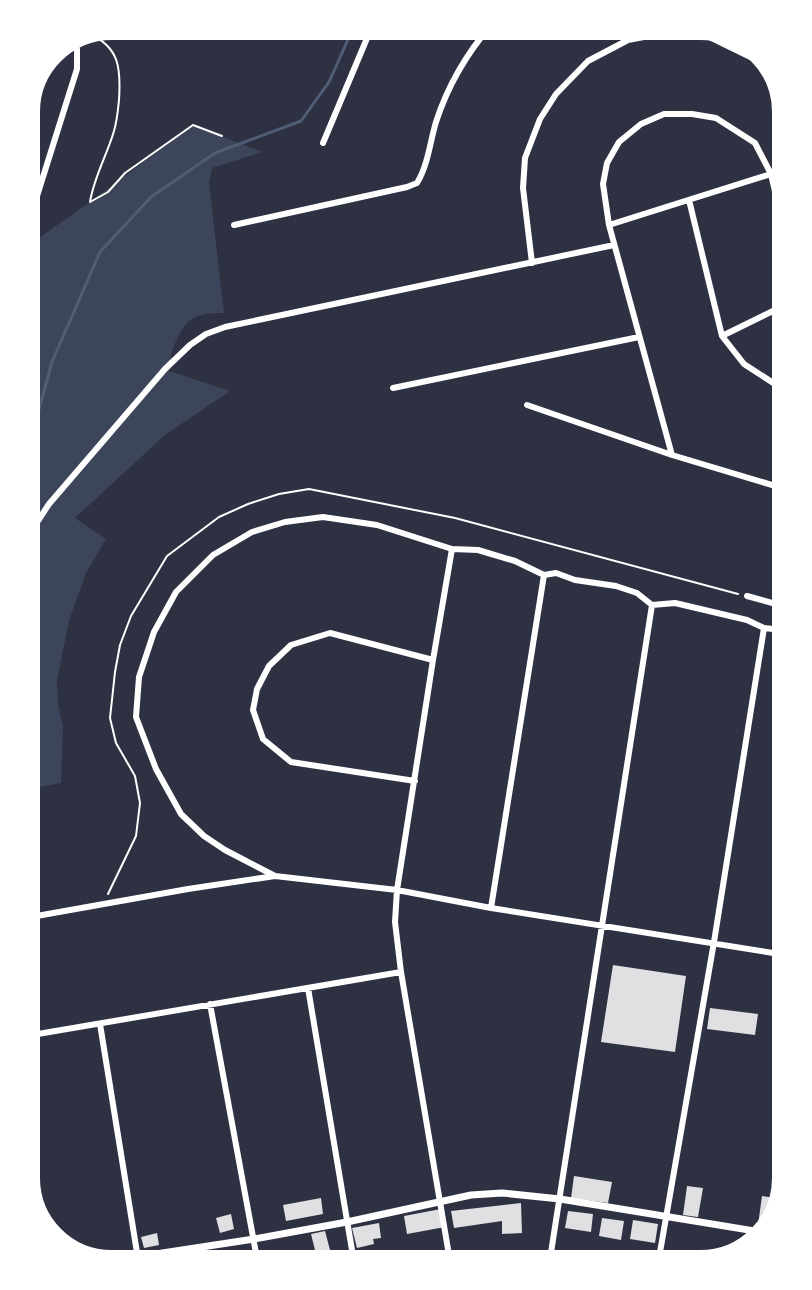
<svg xmlns="http://www.w3.org/2000/svg" width="812" height="1290" viewBox="0 0 812 1290" font-family="'Archivo Narrow',sans-serif">
  <style>
    .green { fill: #3c4559 }
    .lines { fill: none; stroke-linecap: round; stroke-linejoin: round }
    .stream { stroke: #4f5d75; stroke-width: 3 }
    .building { fill: #e0e0e3 }
    .path { stroke: #fff; stroke-width: 2 }
    .minor { stroke: #fff; stroke-width: 6 }
    .tertiary { stroke: #fff; stroke-width: 7 }
    .rim { fill: none; stroke: #fff; stroke-width: 4 }
  </style>
  <rect width="100%" height="100%" fill="#2d3142"/>
  <path class="green" d="M193,125L262,152L212,168L209,183L224,313C199,313 188,315 177,339C173,348 170,354 171,364L166,370L230,391L165,435L75,518L106,539L86,573L69,621L57,680L58,703L63,727L61,783L30,789L26,247L90,202Z"/>
  <g class="lines">
    <path class="stream" d="M27,446L35,424L52,362L100,252L151,197L215,153L301,121L329,82L355,24"/>
  </g>
  <path class="building" d="M613,965L686,976L675,1052L601,1042Z
    M710,1008L758,1014L755,1035L707,1029Z
    M574,1176L612,1182L608,1203L571,1198Z
    M687,1186L703,1188L698,1217L683,1215Z
    M762,1196L782,1199L772,1228L758,1225Z
    M321,1198L323,1214L286,1221L283,1205Z
    M521,1203L522,1233L502,1234V1221L454,1228L451,1211Z
    M441,1209L445,1227L407,1234L404,1216Z
    M568,1211L593,1214L591,1232L565,1228Z
    M231,1214L234,1229L220,1233L216,1218Z
    M602,1218L624,1221L621,1240L599,1236Z
    M633,1220L658,1224L655,1243L630,1239Z
    M379,1223L381,1238L373,1239L374,1244L357,1248L352,1228Z
    M325,1231L330,1250L316,1254L311,1234Z
    M157,1233L159,1245L144,1248L141,1237Z
    M68,1239L71,1254L63,1251L54,1241Z
    M241,1252L244,1263L227,1264L225,1256Z"/>
  <g class="lines">
    <path class="path" d="M87,33C120,46 121,69 119,100C118,110 117,121 114,131C107,155 94,177 90,202L108,192L125,173L193,125L222,136
      M108,894L136,836L140,803L135,776L116,743L110,718L115,672L120,645L131,616L167,556L219,517L248,504L279,494L309,489L455,518L738,594"/>
    <path class="minor" d="M369,36L390,24
      M323,143L373,24
      M689,200L722,336L744,364L781,388
      M234,225L407,187L417,183C428,165 430,142 436,122C448,85 466,54 492,24
      M609,225L771,174
      M25,234L77,69V49L70,40
      M532,263L523,188L525,158L540,119L556,94L588,61L628,40L691,28L777,70
      M722,336L781,307
      M393,388L639,337
      M527,405L672,455L782,488
      M672,455L609,225L603,184L607,163L619,142L641,124L664,114H692L716,118L755,143L771,174L780,213
      M28,536L49,504L165,369L190,345L206,334L225,327L614,245
      M747,596L783,606
      M415,781L291,762L263,739L253,710L257,689L269,666L291,645L330,633L433,660
      M275,876L225,850L204,836L181,814L156,769L136,717L139,677L154,632L176,592L213,555L252,532L285,522L323,517L377,525L452,549L478,550L515,561L544,575L556,573L575,580L616,586L637,593L652,605L675,603L747,620L764,628L783,630
      M491,908L544,575
      M31,917L188,889L275,876L397,890L491,908L786,955
      M308,988L354,1262
      M210,1004L258,1264
      M100,1024L139,1265
      M32,1035L401,972
      M659,1258L714,942L764,628
      M550,1259L652,605
      M450,1261L401,972L395,922L397,890L433,660L452,549"/>
    <path class="tertiary" d="M97,1263L254,1239L347,1222L471,1195L502,1193L560,1199L767,1233"/>
  </g>
  <path d="M0 0H812V1290H0ZM112 38H700A74 74 0 0 1 774 112V1178A74 74 0 0 1 700 1252H112A74 74 0 0 1 38 1178V112A74 74 0 0 1 112 38Z" fill="#fff" fill-rule="evenodd"/>
  <path class="rim" d="M112 38H700A74 74 0 0 1 774 112V1178A74 74 0 0 1 700 1252H112A74 74 0 0 1 38 1178V112A74 74 0 0 1 112 38Z"/>
</svg>
